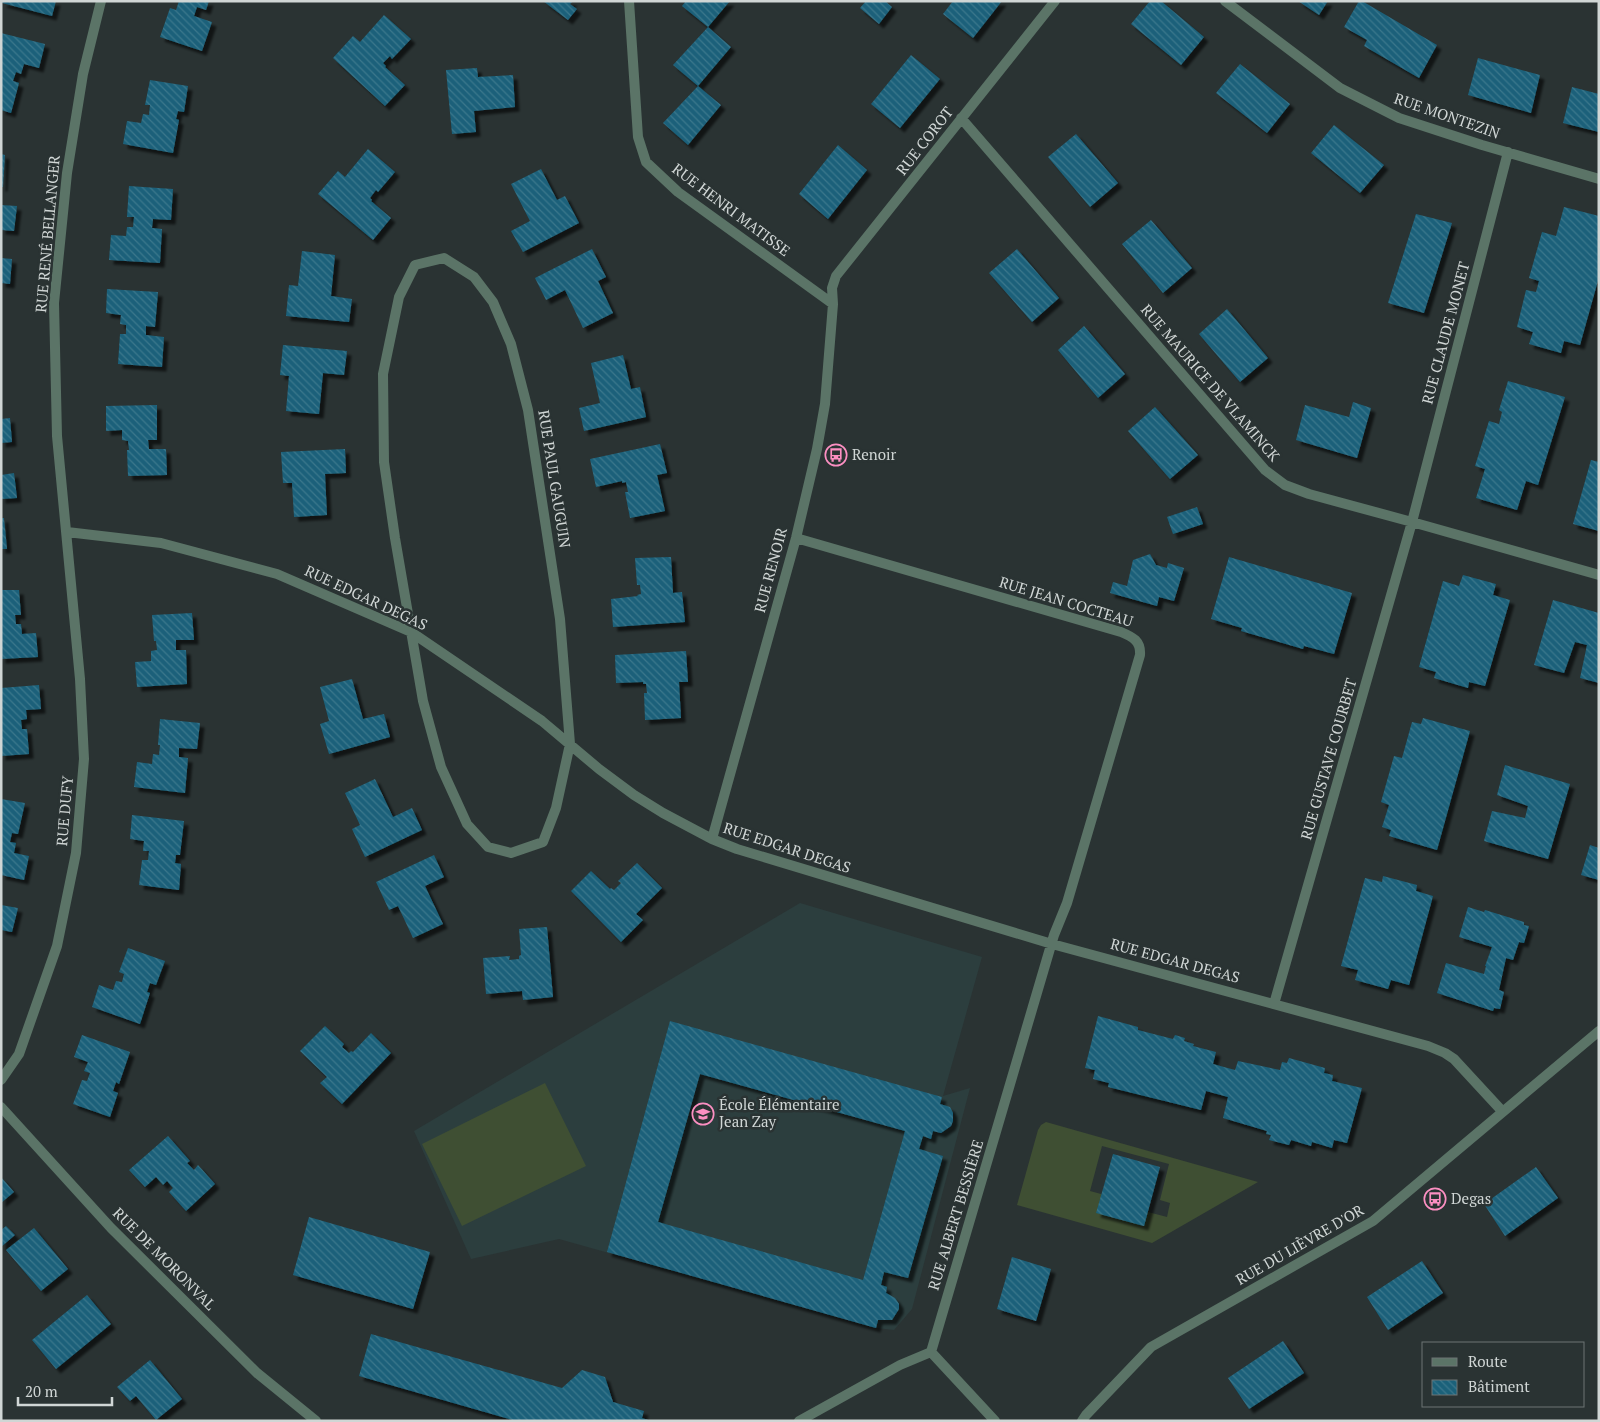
<svg xmlns="http://www.w3.org/2000/svg" width="1600" height="1422" viewBox="0 0 1600 1422" font-family="'PT Serif',serif">
  <style>
    .built { fill: #2c3e3e }
    .grass { fill: #3f4f33; fill-rule: evenodd }
    .building { fill: url(#building-back-hatch); fill-rule: evenodd; filter: url(#shadow) }
    .lines { fill: none; stroke-linecap: round; stroke-linejoin: round }
    .minor { stroke: #5b7467; stroke-width: 10 }
    .tertiary { stroke: #5b7467; stroke-width: 10 }
    .labels { text-anchor: middle; stroke-width: 5; stroke-linejoin: round; paint-order: stroke }
    .street-label { font-size: 15px; fill: #d0d6d5; stroke: #2a3333 }
    .poi-label { font-size: 15px; fill: #d0d6d5; stroke: #2a3333; text-anchor: start }
  </style>
  <defs>
    <pattern id="building-back-hatch" width="6" height="6" patternUnits="userSpaceOnUse" patternTransform="scale(1.25)"><rect width="6" height="6" fill="#1b617a"/><path d="M-1 5l2 2M0 0l6 6M5-1l2 2" fill="none" stroke="#3b778c"/></pattern>
    <filter id="shadow"><feDropShadow dx="4.5" dy="4.5" stdDeviation="1" flood-color="#0009"/></filter>
  </defs>
  <rect width="100%" height="100%" fill="#2a3333"/>
  <path class="built" d="M800,903L982,957L943,1096L970,1088L912,1309L894,1330L876,1328L559,1239L471,1259L414,1131Z"/>
  <path class="grass" d="M545,1083L586,1166L462,1226L422,1144Z
    M1046,1122L1258,1182L1152,1243L1017,1205L1038,1130L1041,1125ZM1102,1146L1169,1164L1160,1200L1170,1203L1167,1217L1148,1212L1144,1225L1101,1194L1090,1191Z"/>
  <path class="building" d="M3,1H56L52,16L2,3Z
    M179,1H209L206,10L197,7L194,16L212,22L202,51L160,37L170,8L176,10Z
    M543,1H573L570,4L577,9L568,20Z
    M686,1H730L708,27L682,6Z
    M866,1H885L892,7L879,24L860,8Z
    M953,1H1002L973,38L943,14Z
    M1150,1H1161L1204,37L1181,65L1131,24Z
    M1298,1H1328L1319,15Z
    M1359,1H1362L1437,45L1419,78L1364,46L1367,40L1344,27Z
    M384,15L411,39L392,59L390,56L383,63L386,66L385,67L405,85L385,106L333,58L353,36L360,42Z
    M708,27L731,47L698,86L673,65Z
    M1,33L45,44L39,68L24,64L21,74L16,72L13,81L19,83L11,113L1,110Z
    M911,55L940,79L900,128L871,104Z
    M1478,58L1540,75L1531,113L1468,95Z
    M1240,64L1290,104L1267,133L1216,93Z
    M477,68L478,77L513,75L515,107L474,111L476,132L452,134L446,70Z
    M150,80L188,86L184,112L178,111L176,119L179,120L173,153L123,144L127,121L141,123L143,114L149,115L150,105H145Z
    M698,86L721,105L688,145L663,123Z
    M1572,87L1599,94V132L1563,123Z
    M1334,125L1384,165L1360,193L1311,153Z
    M1076,134L1118,183L1090,207L1048,157Z
    M838,145L867,170L828,219L799,194Z
    M368,149L395,172L378,192L376,190L370,198L372,200L371,201L391,218L373,240L318,194L338,171L345,177Z
    M1,154L5,155L3,187H1Z
    M541,169L557,200L565,196L579,223L523,252L511,231L530,221L511,184Z
    M129,186L173,189L171,220L153,219L152,228L162,229L160,263L109,260L111,235L126,236L127,227H133L134,217H127Z
    M1,205L17,206L14,231L1,230Z
    M1564,207L1599,216V277L1580,345L1564,341L1561,353L1529,344L1533,332L1517,327L1526,290L1536,292L1539,281L1529,278L1542,232L1556,236Z
    M1416,214L1452,223L1424,313L1388,303Z
    M1151,220L1192,268L1163,293L1122,244Z
    M592,249L606,277L598,281L613,313L583,328L565,290L546,300L535,278Z
    M1017,249L1059,298L1032,322L989,273Z
    M302,251L335,255L331,296L352,299L349,322L286,316L289,285L298,286Z
    M1,258L12,259L10,284L1,283Z
    M107,289L158,292L155,327L146,326V335L164,337L162,367L118,364L120,334H126V325L120,324L121,315L106,313Z
    M1227,309L1268,358L1240,382L1199,334Z
    M1084,326L1125,374L1098,398L1058,350Z
    M283,345L347,351L344,375L323,373L319,414L286,411L289,376L280,375Z
    M623,355L631,389L640,387L646,417L584,431L579,408L600,403L591,363Z
    M1508,381L1565,397L1538,485L1526,481L1517,510L1476,498L1485,469L1475,466L1489,421L1499,424L1502,412L1499,410Z
    M1353,402L1371,408L1357,458L1296,440L1305,405L1349,417Z
    M157,405V440H148L149,449H166L167,475L128,476L127,450H129L128,441L122,440V430L106,431V406Z
    M1155,407L1198,455L1170,479L1128,431Z
    M10,418L12,442L1,443V419Z
    M660,444L667,473L657,475L665,511L630,518L625,492H628L626,482L622,483V481L596,487L590,459Z
    M345,449L346,473L325,474L327,515L294,517L292,483H283L281,452Z
    M1591,460L1599,462V531L1573,524Z
    M14,473L17,498L1,499V475Z
    M1197,507L1203,524L1173,534L1167,517Z
    M1,518H4L7,549H1Z
    M1150,554L1156,565L1167,568L1168,563L1184,568L1174,601L1159,597L1157,606L1110,593L1113,582L1127,586L1133,560Z
    M671,557L673,593L682,592L685,622L613,627L611,599L638,596L637,595L641,594L640,585H637L635,558Z
    M1229,557L1352,593L1334,654L1304,646L1303,649L1241,631L1242,628L1211,619Z
    M1463,575L1496,584L1493,595L1510,600L1485,686L1469,682L1468,688L1434,678L1436,672L1419,667L1443,581L1459,586Z
    M1,590H19L21,615H15L16,624H21L22,634L36,633L38,657L1,659Z
    M1553,600L1599,613V683L1580,678L1587,645L1575,642L1564,673L1534,665Z
    M192,613L194,640H176V650H186L187,684L137,687L135,662L151,661V651L157,650L156,641H154L152,615Z
    M686,651L688,682H679L681,718L645,720L644,693H647L646,684H643V682L616,683L615,655Z
    M352,679L363,719L384,714L390,737L329,754L320,724L329,721L320,687Z
    M39,685L41,709L26,710L27,719L21,720L22,729H27L29,754L1,756V688Z
    M1423,718L1470,731L1437,850L1389,836L1391,830L1382,827L1389,805L1381,802L1394,756L1402,758L1412,722L1421,724Z
    M160,719L200,723L197,749L179,748V757L188,758L185,793L134,787L137,762L152,764L153,754L159,755L160,745H158Z
    M1505,765L1570,784L1548,859L1484,841L1492,811L1525,818L1528,806L1497,795Z
    M375,779L393,817L412,808L422,830L365,857L352,829L360,825L345,793Z
    M1,799L25,803L18,834L12,833L10,842L16,843L14,853L29,856L24,880L1,875Z
    M132,815L184,821L180,855H176L175,863L181,864L179,890L139,885L142,860H148L149,851H143L144,841L130,839Z
    M1590,845L1599,848V880L1581,875Z
    M434,855L444,877L425,886L443,924L413,938L398,906L389,910L376,882Z
    M637,863L662,888L636,914L643,920L621,942L571,891L591,871L610,889L611,888L614,890L621,883L618,881Z
    M1383,876L1417,885L1416,891L1433,896L1409,985L1391,980L1388,989L1355,980L1358,970L1341,966L1365,878L1382,882Z
    M1,905L18,908L12,932L1,930Z
    M1468,907L1484,912L1485,910L1524,922V925L1529,926L1524,943L1519,942L1513,960L1506,958L1499,990L1504,992L1500,1009L1494,1008L1493,1011L1437,993L1446,963L1484,974L1486,966H1485L1492,947L1459,937Z
    M547,927L553,997L523,1000L522,991L486,994L483,958L510,956L509,960L519,959V956L521,955L519,929Z
    M128,948L165,961L156,985L150,983L147,992L150,993L140,1024L92,1007L99,985L113,990L116,981L122,982L124,974L119,972Z
    M1098,1016L1138,1027V1030L1173,1039L1175,1035L1185,1038L1184,1041L1194,1044L1193,1046L1216,1052L1213,1064L1235,1070L1238,1061L1280,1070L1282,1062L1287,1063L1289,1058L1325,1068L1324,1073L1333,1075L1332,1081L1362,1088L1347,1143L1334,1140L1332,1148L1312,1142L1311,1146L1291,1140L1289,1145L1269,1140L1271,1135L1266,1134L1267,1131L1223,1118L1228,1097L1206,1091L1201,1110L1108,1087L1109,1083L1093,1079L1095,1070L1085,1068Z
    M670,1021L942,1097L940,1104L950,1107L953,1113V1121L951,1126L941,1133L933,1131L931,1139L923,1136L919,1149L943,1156L908,1278L884,1272L881,1285L887,1287L886,1293L895,1298L899,1304V1309L892,1320H878L876,1328L607,1252ZM700,1074L905,1131L863,1280L658,1222Z
    M325,1026L344,1044L342,1047L349,1053L351,1051L353,1052L371,1033L391,1053L342,1104L320,1083L327,1077L300,1051Z
    M82,1035L130,1052L119,1084L116,1082L113,1091L118,1093L110,1117L73,1104L82,1080L87,1081L90,1073L84,1071L88,1062L74,1057Z
    M168,1136L190,1161L187,1163L194,1170L198,1165L215,1184L186,1211L169,1192L173,1188L167,1181L163,1185L156,1177L145,1187L129,1170Z
    M1113,1154L1160,1167L1144,1226L1096,1213Z
    M1536,1167L1558,1198L1505,1236L1484,1204Z
    M1,1177L14,1192L1,1203Z
    M309,1217L430,1252L413,1309L293,1275Z
    M6,1226L15,1235L1,1247V1230Z
    M34,1228L68,1269L41,1291L6,1250Z
    M1012,1257L1051,1269L1036,1321L997,1309Z
    M1422,1261L1443,1293L1388,1330L1367,1297Z
    M87,1295L111,1324L56,1369L32,1340Z
    M371,1334L562,1388L582,1370L605,1377L613,1402L644,1411L642,1418L651,1421H516L359,1376Z
    M1283,1341L1304,1373L1249,1409L1228,1378Z
    M150,1360L182,1399L156,1420L136,1396L130,1401L117,1387Z"/>
  <g class="lines">
    <path class="minor" d="M629,1L638,137L646,162L678,192L833,304
      M1225,1L1340,88L1399,118L1482,145L1599,179
      M961,118L1265,470L1285,485L1309,494L1412,522L1599,575
      M444,258L474,277L493,302L511,344L528,410L560,619L570,744L556,808L543,842L511,853L488,847L467,824L441,767L423,701L395,538L384,462L383,374L399,297L415,265Z
      M67,532L161,543L277,574L411,632L542,721L599,769L634,795L663,813L712,839L737,849L1052,944L1428,1046L1445,1053L1454,1059L1502,1111
      M796,538L1121,632C1133,637 1141,641 1140,655L1067,903L1054,935L931,1352
      M712,839L796,538L817,449L825,404L833,304L832,288L836,276L1055,1
      M1274,1004L1412,522L1508,152
      M1,1080L19,1054L57,946L76,853L84,759L80,679L57,436L54,303L67,173L83,74L101,1
      M1,1107L111,1228L257,1373L316,1421
      M931,1352L995,1421
      M799,1421L900,1365L931,1352"/>
    <path class="tertiary" d="M1082,1421L1086,1415L1151,1347L1373,1221L1599,1031"/>
  </g>
  <defs>
    <g id="bus-ring" transform="scale(1.125)"><circle r="9.5" fill="#2a3333" stroke="#fc8fc2" stroke-width="1.5"/><path d="M-5-6H5V4H4V6H2V4H-2V6H-4V4H-5ZM-3.5-4V0h7V-4ZM-3.5 1.2v1.5H-2V1.2ZM2 1.2v1.5H3.5V1.2Z" fill="#fc8fc2"/></g>
    <g id="school-ring" transform="scale(1.125)"><circle r="9.5" fill="#2a3333" stroke="#fc8fc2" stroke-width="1.5"/><path d="M0-5L7-2L0 1L-7-2ZM-4 1L0 2.5L4 1V4Q0 6-4 4Z" fill="#fc8fc2"/></g>
  </defs>
  <g fill-rule="evenodd">
    <use href="#bus-ring" x="836" y="455"/>
    <use href="#school-ring" x="703" y="1114"/>
    <use href="#bus-ring" x="1435" y="1199"/>
  </g>
  <g class="labels">
    <g class="street-label">
      <text transform="translate(1447 116) rotate(19)" y="5">RUE MONTEZIN</text>
      <text transform="translate(925 141) rotate(-52)" y="5">RUE COROT</text>
      <text transform="translate(731 210) rotate(37)" y="5">RUE HENRI MATISSE</text>
      <text transform="translate(48 234) rotate(-85)" y="5">RUE RENÉ BELLANGER</text>
      <text transform="translate(1446 333) rotate(-75)" y="5">RUE CLAUDE MONET</text>
      <text transform="translate(1210 383) rotate(49)" y="5">RUE MAURICE DE VLAMINCK</text>
      <text transform="translate(554 479) rotate(81)" y="5">RUE PAUL GAUGUIN</text>
      <text transform="translate(771 570) rotate(-75)" y="5">RUE RENOIR</text>
      <text transform="translate(366 598) rotate(25)" y="5">RUE EDGAR DEGAS</text>
      <text transform="translate(1066 602) rotate(17)" y="5">RUE JEAN COCTEAU</text>
      <text transform="translate(1329 759) rotate(-74)" y="5">RUE GUSTAVE COURBET</text>
      <text transform="translate(65 811) rotate(-85)" y="5">RUE DUFY</text>
      <text transform="translate(787 848) rotate(18)" y="5">RUE EDGAR DEGAS</text>
      <text transform="translate(1175 961) rotate(15)" y="5">RUE EDGAR DEGAS</text>
      <text transform="translate(956 1215) rotate(-73)" y="5">RUE ALBERT BESSIÈRE</text>
      <text transform="translate(1300 1245) rotate(-30)" y="5">RUE DU LIÈVRE D'OR</text>
      <text transform="translate(164 1259) rotate(45)" y="5">RUE DE MORONVAL</text>
    </g>
    <g class="poi-label">
      <text x="852" y="460">Renoir</text>
      <text x="719" y="1110">École Élémentaire<tspan x="719" dy="17">Jean Zay</tspan></text>
      <text x="1451" y="1204">Degas</text>
    </g>
  </g>
  <rect width="1600" height="1422" fill="none" stroke="#d0d6d5" stroke-width="5"/>
  <rect x="1422" y="1342" width="162" height="65" fill="#2a3333" stroke="#6c7474"/>
  <rect x="1432" y="1358" width="25" height="8" fill="#5b7467" stroke="#6c7474"/>
  <text x="1468" y="1367" font-size="15" fill="#d0d6d5">Route</text>
  <rect x="1432" y="1380" width="25" height="15" fill="url(#building-back-hatch)" stroke="#6c7474"/>
  <text x="1468" y="1392" font-size="15" fill="#d0d6d5">Bâtiment</text>
  <path d="M18 1397v8h94v-8" fill="none" stroke="#d0d6d5" stroke-width="2.5"/>
  <text x="25" y="1397" font-size="15" fill="#d0d6d5" stroke="#2a3333" stroke-width="4" paint-order="stroke">20 m</text>
</svg>
